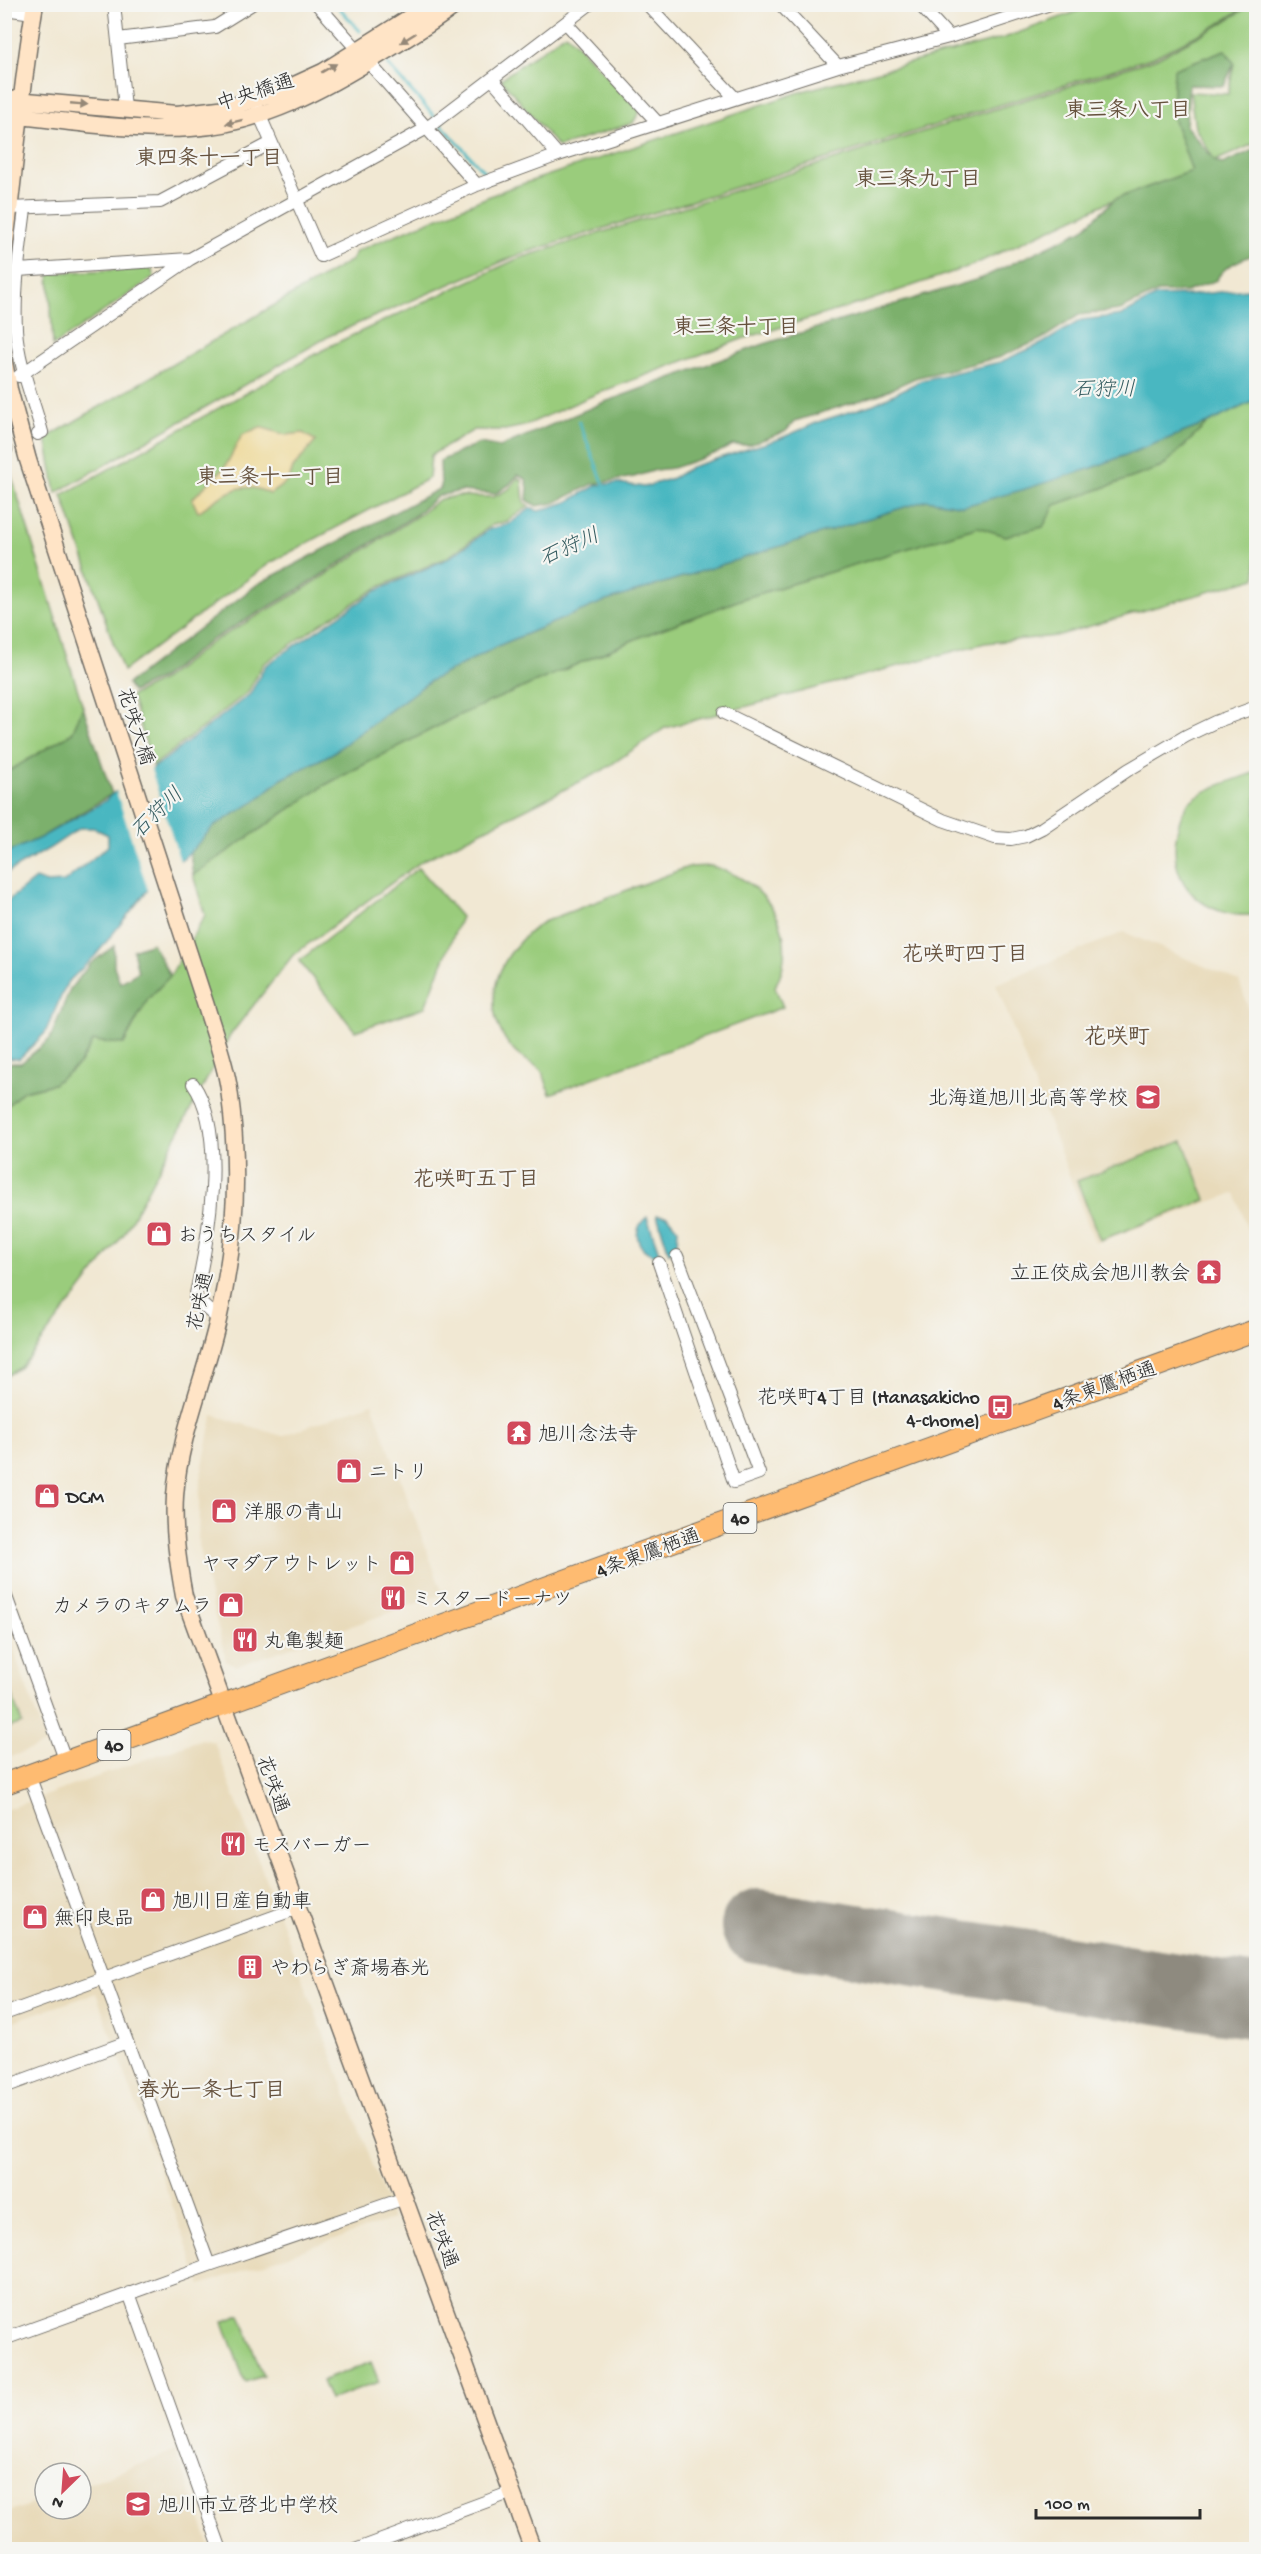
<svg xmlns="http://www.w3.org/2000/svg" width="1261" height="2554" viewBox="0 0 1261 2554" font-family="'Gochi Hand','Klee One',sans-serif">
  <style>
    .built { fill: #e8daba }
    .green { fill: #9acc7c; stroke: #627c54; stroke-width: 1.5 }
    .forest { fill: #7bb06c; stroke: #536e4c; stroke-width: 1.5 }
    .sand { fill: #eeda9e; stroke: #8c8264; stroke-width: 1.5 }
    .water { fill: #48b7c1; stroke: #3a7176; stroke-width: 1.5 }
    .pier { fill: #f1e8d3 }
    .lines { fill: none; stroke-linecap: round; stroke-linejoin: round }
    .stream { stroke: #48b7c1; stroke-width: 3 }
    .runway { stroke: #8e8a7f; stroke-width: 74 }
    .street-casing { stroke: #706d66; stroke-width: 14 }
    .secondary-casing { stroke: #706d66; stroke-width: 19 }
    .highway-casing { stroke: #706d66; stroke-width: 23 }
    .street { stroke: #fff; stroke-width: 12 }
    .secondary { stroke: #ffe4c6; stroke-width: 16 }
    .highway { stroke: #febb71; stroke-width: 21 }
    .oneway { fill: #958878 }
    .labels { text-anchor: middle; stroke-width: 4.5; stroke-linejoin: round; paint-order: stroke }
    .shield { fill: #f6f6f2; stroke: #686867; stroke-width: 1.5 }
    .shield-label { font-size: 18px; font-weight: bold; fill: #2b2b2b }
    .street-label { font-size: 20px; fill: #2b2b2b; stroke: #f6f6f2 }
    .poi-label { font-size: 20px; fill: #2b2b2b; stroke: #f6f6f2; text-anchor: start }
    .neighbourhood-label { font-size: 21px; font-weight: bold; fill: #66523e; stroke: #f6f6f2 }
    .water-label { font-size: 21px; font-style: italic; fill: #355c60; stroke: #f6f6f2 }
    .quarter-label { font-size: 22px; font-weight: bold; fill: #66523e; stroke: #f6f6f2 }
  </style>
  <rect width="100%" height="100%" fill="#f6f6f2"/>
  <filter id="ink" filterUnits="userSpaceOnUse"><feTurbulence type="fractalNoise" baseFrequency=".0167" numOctaves="2"/><feDisplacementMap in="SourceGraphic" scale="12" xChannelSelector="R" yChannelSelector="G"/><feConvolveMatrix kernelMatrix="1 2 1 2 8 2 1 2 1" color-interpolation-filters="sRGB"/></filter>
  <filter id="wash" filterUnits="userSpaceOnUse"><feTurbulence type="fractalNoise" baseFrequency=".008" numOctaves="4" result="noise"/><feDisplacementMap in="SourceGraphic" scale="24" xChannelSelector="R" yChannelSelector="G"/><feGaussianBlur stdDeviation="1.35" result="paint"/><feColorMatrix in="noise" values="0 0 0 0 0 0 0 0 0 0 0 0 0 0 0 0 0 1.4 0 .05"/><feComposite in="paint" operator="in"/></filter>
  <g filter="url(#wash)">
    <rect width="100%" height="100%" fill="#f1e8d3"/>
    <path class="built" d="M1124,932L1239,981L1255,1027H1256V1253L1235,1193L1095,1243L996,984Z
      M372,1403L443,1594L237,1666L226,1661L198,1545L200,1481L213,1415L282,1436Z
      M4,1623L45,1740L43,1745L5,1759Z
      M202,1739L214,1742L393,2219L201,2285L96,1993L5,2024V1810Z
      M176,2451L211,2549H5V2514L45,2499V2509H81V2486Z"/>
    <path class="green" d="M1097,4L1248,5L1217,25L1154,57L518,255L331,335L56,493L46,438L352,260L356,251L507,189L803,91L1004,38Z
      M1251,5H1256V143L1215,161L1195,128L1190,92L1228,94L1234,63L1225,50L1174,69L1172,115L1192,171L1115,199L973,265L868,301L742,339L598,393L524,426L505,430H474L431,455L429,478L270,563L123,671L62,495L334,344L517,259L1155,59L1218,26Z
      M566,33L640,111L633,123L558,147L501,79Z
      M151,268L154,277L53,346L49,273Z
      M1256,400V578L1056,636L985,643L665,728L603,770L422,861L293,955L231,1034L124,1234L21,1367L5,1377V1108L23,1091L53,1084L79,1064L93,1041L124,1044L148,999L170,976L205,915L193,875L325,785L457,716L640,637L745,598L978,527L1006,536L1055,505L1162,467L1208,423Z
      M5,455L83,707L72,733L5,774Z
      M518,478L522,480L524,502L529,506L507,521L492,525L448,557L377,588L322,623L263,664L248,692L153,766L131,696L164,679L212,642L299,592L419,515L440,499L459,496L494,497L509,489Z
      M1256,772V915C1205,919 1166,885 1177,832C1179,821 1184,806 1193,799C1210,786 1236,780 1256,772Z
      M711,866C756,878 792,915 783,965C782,972 778,980 775,987L783,1007L550,1094C547,1087 545,1074 540,1069C532,1062 521,1059 514,1051C474,1005 499,951 543,922L688,867Z
      M418,868L461,917L425,1007L355,1031L299,961Z
      M1183,1141L1206,1200L1100,1240L1077,1181Z
      M5,1677L22,1723L5,1729H4Z
      M240,2315L263,2376L245,2382L223,2322Z
      M371,2362L379,2382L330,2400L322,2381Z"/>
    <path class="forest" d="M1225,50L1234,63L1224,86L1189,85L1186,126L1215,161L1222,164L1256,149V254C1244,258 1221,267 1217,280L1186,292H1158L1120,310L1079,315L1042,339L1000,357L915,378L880,394L795,421L786,431L749,445H733L717,453L673,468L656,470L634,477L593,484L554,503L537,506L527,500L528,487L526,479L518,475L509,485L495,494L461,491L438,496L417,514L298,590L211,640L163,677L132,692L127,684L258,584L441,488L440,461L479,443L500,447L602,403L764,344L982,278L1082,230L1115,199L1192,171L1172,115L1174,69Z
      M1208,423L1162,467L1055,505L1043,527L1006,536L978,527L745,598L640,637L457,716L325,785L193,875L190,852L214,826L254,802L280,780L331,754L430,681L500,645L600,603L927,500L964,506L1092,468Z
      M83,707L112,794L40,838L5,854L4,774L72,733Z
      M152,943L170,976L148,999L123,1044L93,1041L79,1064L53,1084L23,1091L5,1108V1063H21L50,1039L70,989L90,964L114,946V966L120,983L138,972L133,950Z"/>
    <path class="sand" d="M260,427L286,435L303,433L316,441L293,468L289,480L270,494C241,477 222,496 198,512L192,499L225,467L242,435Z"/>
    <path class="water" d="M1256,288V400L1208,423L1092,468L1022,490L964,506L927,500L600,603L500,645L430,681L331,754L280,780L254,802L214,826L190,852L146,892L95,956L67,983L45,1033L19,1059L5,1058V903L35,879L47,883L64,882L108,846V835L94,828H80L50,848L5,874L4,854L40,838L105,801L112,794L159,764L250,694L265,666L297,644L376,591L449,558L490,529L509,524L531,508L539,511L548,508L567,502L597,485L618,483L644,487L673,478L691,467L779,439L821,421L874,404L922,380L1000,362L1043,343L1081,320L1123,315L1156,296L1191,295Z
      M657,1215L667,1216L678,1229L677,1244L669,1253Z
      M647,1217L660,1255C638,1255 629,1231 647,1217Z"/>
    <path class="pier" d="M150,766L181,864L149,893L115,788Z"/>
    <g class="lines">
      <path class="stream" d="M336,4L360,31
        M388,65L435,117
        M439,122L486,174
        M579,422L605,487"/>
      <path class="runway" d="M758,1926L1256,2002"/>
    </g>
  </g>
  <g filter="url(#ink)">
    <g class="lines">
      <g class="street-casing">
        <path id="street" d="M114,4L125,108
          M317,4L477,185
          M647,4L735,98
          M780,4L838,66
          M919,4L949,37
          M4,9L33,13
          M566,23L657,122
          M118,39L215,27L252,4
          M492,79L558,155
          M257,109L321,256L477,185L558,155L838,66L949,37L1050,4
          M10,208L160,202L271,143
          M25,209C20,248 14,289 16,329C18,363 33,399 42,432L38,434
          M18,270L189,259
          M19,376L190,259L427,128L590,4
          M4,451L6,450
          M724,713L943,820L995,838L1011,839L1026,836L1042,828L1128,770L1186,736L1215,722L1256,707
          M193,1084C228,1133 208,1242 195,1298L218,1319
          M659,1263L734,1482L759,1473L677,1256
          M4,1591L66,1762
          M29,1775L209,2265
          M4,2014L298,1908
          M4,2087L127,2042
          M129,2293L221,2550
          M4,2339L209,2265L405,2198
          M355,2550L512,2492"/>
      </g>
      <g class="secondary-casing">
        <path id="secondary" d="M4,99L177,114L227,108L286,89L323,72L431,4
          M4,114C63,121 133,132 191,128C262,124 325,89 384,52C409,37 434,22 457,4
          M4,251C15,169 21,86 35,4
          M4,362L9,389L28,460L206,1006C214,1033 225,1061 229,1089C240,1166 236,1244 218,1320C205,1378 179,1436 175,1496C173,1530 178,1563 184,1596L533,2550"/>
      </g>
      <g class="highway-casing">
        <path id="highway" d="M4,1784L1256,1330"/>
      </g>
      <use href="#street" class="street"/>
      <use href="#secondary" class="secondary"/>
      <use href="#highway" class="highway"/>
    </g>
    <defs><path id="oneway-solid" d="M-6-.8H1V-3.2L6.5 0L1 3.2V.8H-6Z" transform="scale(1.5)"/></defs>
    <g class="oneway">
      <use href="#oneway-solid" transform="translate(408 38) rotate(148)"/>
      <use href="#oneway-solid" transform="translate(329 68) rotate(-30)"/>
      <use href="#oneway-solid" transform="translate(79 104) rotate(5)"/>
      <use href="#oneway-solid" transform="translate(234 122) rotate(166)"/>
    </g>
  </g>
  <defs>
    <g id="school-square" transform="scale(1.35)"><rect x="-9" y="-9" width="18" height="18" rx="4" fill="#d1495b" stroke="#f6f6f2"/><path d="M0-5L7-2L0 1L-7-2ZM-4 1L0 2.5L4 1V4Q0 6-4 4Z" fill="#fff"/></g>
    <g id="shop-square" transform="scale(1.35)"><rect x="-9" y="-9" width="18" height="18" rx="4" fill="#d1495b" stroke="#f6f6f2"/><path d="M-5-2.5h2.3a2.7 3.5 0 0 1 5.4 0H5L5.5 6h-11ZM-1.5-2.5h3a1.5 2.3 0 0 0-3 0Z" fill="#fff"/></g>
    <g id="temple-square" transform="scale(1.35)"><rect x="-9" y="-9" width="18" height="18" rx="4" fill="#d1495b" stroke="#f6f6f2"/><path d="M0-6L5-2H3V0L6.5 2.5H4V6H1.5V3h-3V6H-4V2.5H-6.5L-3 0V-2H-5Z" fill="#fff"/></g>
    <g id="bus-square" transform="scale(1.35)"><rect x="-9" y="-9" width="18" height="18" rx="4" fill="#d1495b" stroke="#f6f6f2"/><path d="M-5-6H5V4H4V6H2V4H-2V6H-4V4H-5ZM-3.5-4V0h7V-4ZM-3.5 1.2v1.5H-2V1.2ZM2 1.2v1.5H3.5V1.2Z" fill="#fff"/></g>
    <g id="restaurant-square" transform="scale(1.35)"><rect x="-9" y="-9" width="18" height="18" rx="4" fill="#d1495b" stroke="#f6f6f2"/><path d="M-5-6h1v4h1v-4h1v4h1v-4h1v5L-1.5 .5V6h-2V.5L-5-1ZM5-6V6H3V1.5H1.5Q1.5-4 5-6Z" fill="#fff"/></g>
    <g id="building-square" transform="scale(1.35)"><rect x="-9" y="-9" width="18" height="18" rx="4" fill="#d1495b" stroke="#f6f6f2"/><path d="M-4-6H4V6H1V3H-1V6H-4ZM-2.5-4.3h1.7v1.8h-1.7ZM.8-4.3h1.7v1.8H.8ZM-2.5-1h1.7V.8h-1.7ZM.8-1h1.7V.8H.8Z" fill="#fff"/></g>
  </defs>
  <g fill-rule="evenodd">
    <use href="#school-square" x="1148" y="1097"/>
    <use href="#shop-square" x="159" y="1234"/>
    <use href="#temple-square" x="1209" y="1272"/>
    <use href="#bus-square" x="1000" y="1407"/>
    <use href="#temple-square" x="519" y="1433"/>
    <use href="#shop-square" x="349" y="1471"/>
    <use href="#shop-square" x="47" y="1496"/>
    <use href="#shop-square" x="224" y="1511"/>
    <use href="#shop-square" x="402" y="1563"/>
    <use href="#restaurant-square" x="393" y="1598"/>
    <use href="#shop-square" x="231" y="1605"/>
    <use href="#restaurant-square" x="245" y="1640"/>
    <use href="#restaurant-square" x="233" y="1844"/>
    <use href="#shop-square" x="153" y="1900"/>
    <use href="#shop-square" x="35" y="1917"/>
    <use href="#building-square" x="250" y="1967"/>
    <use href="#school-square" x="138" y="2504"/>
  </g>
  <g class="labels">
    <g class="shield">
      <rect x="723.5" y="1503" width="33" height="30" rx="4.5"/>
      <rect x="97.5" y="1730" width="33" height="30" rx="4.5"/>
    </g>
    <g class="shield-label">
      <text x="740" y="1524">40</text>
      <text x="114" y="1751">40</text>
    </g>
    <g class="street-label">
      <text transform="translate(255 91) rotate(-18)" y="7">中央橋通</text>
      <text transform="translate(137 726) rotate(72)" y="7">花咲大橋</text>
      <text transform="translate(199 1301) rotate(-78)" y="7">花咲通</text>
      <text transform="translate(1104 1385) rotate(-20)" y="7">4条東鷹栖通</text>
      <text transform="translate(648 1552) rotate(-20)" y="7">4条東鷹栖通</text>
      <text transform="translate(274 1784) rotate(70)" y="7">花咲通</text>
      <text transform="translate(443 2239) rotate(70)" y="7">花咲通</text>
    </g>
    <g class="poi-label">
      <text x="1128" y="1104" text-anchor="end">北海道旭川北高等学校</text>
      <text x="178" y="1241">おうちスタイル</text>
      <text x="1190" y="1279" text-anchor="end">立正佼成会旭川教会</text>
      <text x="980" y="1403" text-anchor="end">花咲町4丁目 (Hanasakicho<tspan x="980" dy="23">4-chome)</tspan></text>
      <text x="538" y="1440">旭川念法寺</text>
      <text x="368" y="1478">ニトリ</text>
      <text x="66" y="1503">DCM</text>
      <text x="244" y="1518">洋服の青山</text>
      <text x="382" y="1570" text-anchor="end">ヤマダアウトレット</text>
      <text x="412" y="1605">ミスタードーナツ</text>
      <text x="212" y="1612" text-anchor="end">カメラのキタムラ</text>
      <text x="264" y="1647">丸亀製麺</text>
      <text x="252" y="1851">モスバーガー</text>
      <text x="172" y="1907">旭川日産自動車</text>
      <text x="54" y="1924">無印良品</text>
      <text x="270" y="1974">やわらぎ斎場春光</text>
      <text x="158" y="2511">旭川市立啓北中学校</text>
    </g>
    <g class="neighbourhood-label">
      <text x="1128" y="116">東三条八丁目</text>
      <text x="209" y="164">東四条十一丁目</text>
      <text x="918" y="185">東三条九丁目</text>
      <text x="736" y="333">東三条十丁目</text>
      <text x="270" y="483">東三条十一丁目</text>
      <text x="965" y="960">花咲町四丁目</text>
      <text x="476" y="1185">花咲町五丁目</text>
      <text x="212" y="2096">春光一条七丁目</text>
    </g>
    <g class="water-label">
      <text x="1104" y="395">石狩川</text>
      <text transform="translate(569 546) rotate(-24)" y="7">石狩川</text>
      <text transform="translate(156 812) rotate(-44)" y="7">石狩川</text>
    </g>
    <g class="quarter-label">
      <text x="1117" y="1043">花咲町</text>
    </g>
  </g>
  <rect width="1261" height="2554" fill="none" stroke="#f6f6f2" stroke-width="24"/>
  <g transform="translate(63 2491) rotate(205)"><circle r="28" fill="#f6f6f2" stroke="#a5a5a2" stroke-width="1.5"/>
  <path d="M0-4.5L10 22L0 15L-10 22Z" fill="#d1495b"/>
  <text y="-9" font-size="16" font-weight="bold" text-anchor="middle" fill="#2b2b2b">N</text>
  </g>
  <path d="M1036 2509v9h164v-9" fill="none" stroke="#2b2b2b" stroke-width="3"/>
  <text x="1045" y="2509" font-size="18" fill="#2b2b2b" stroke="#f6f6f2" stroke-width="4.5" paint-order="stroke">100 m</text>
</svg>
